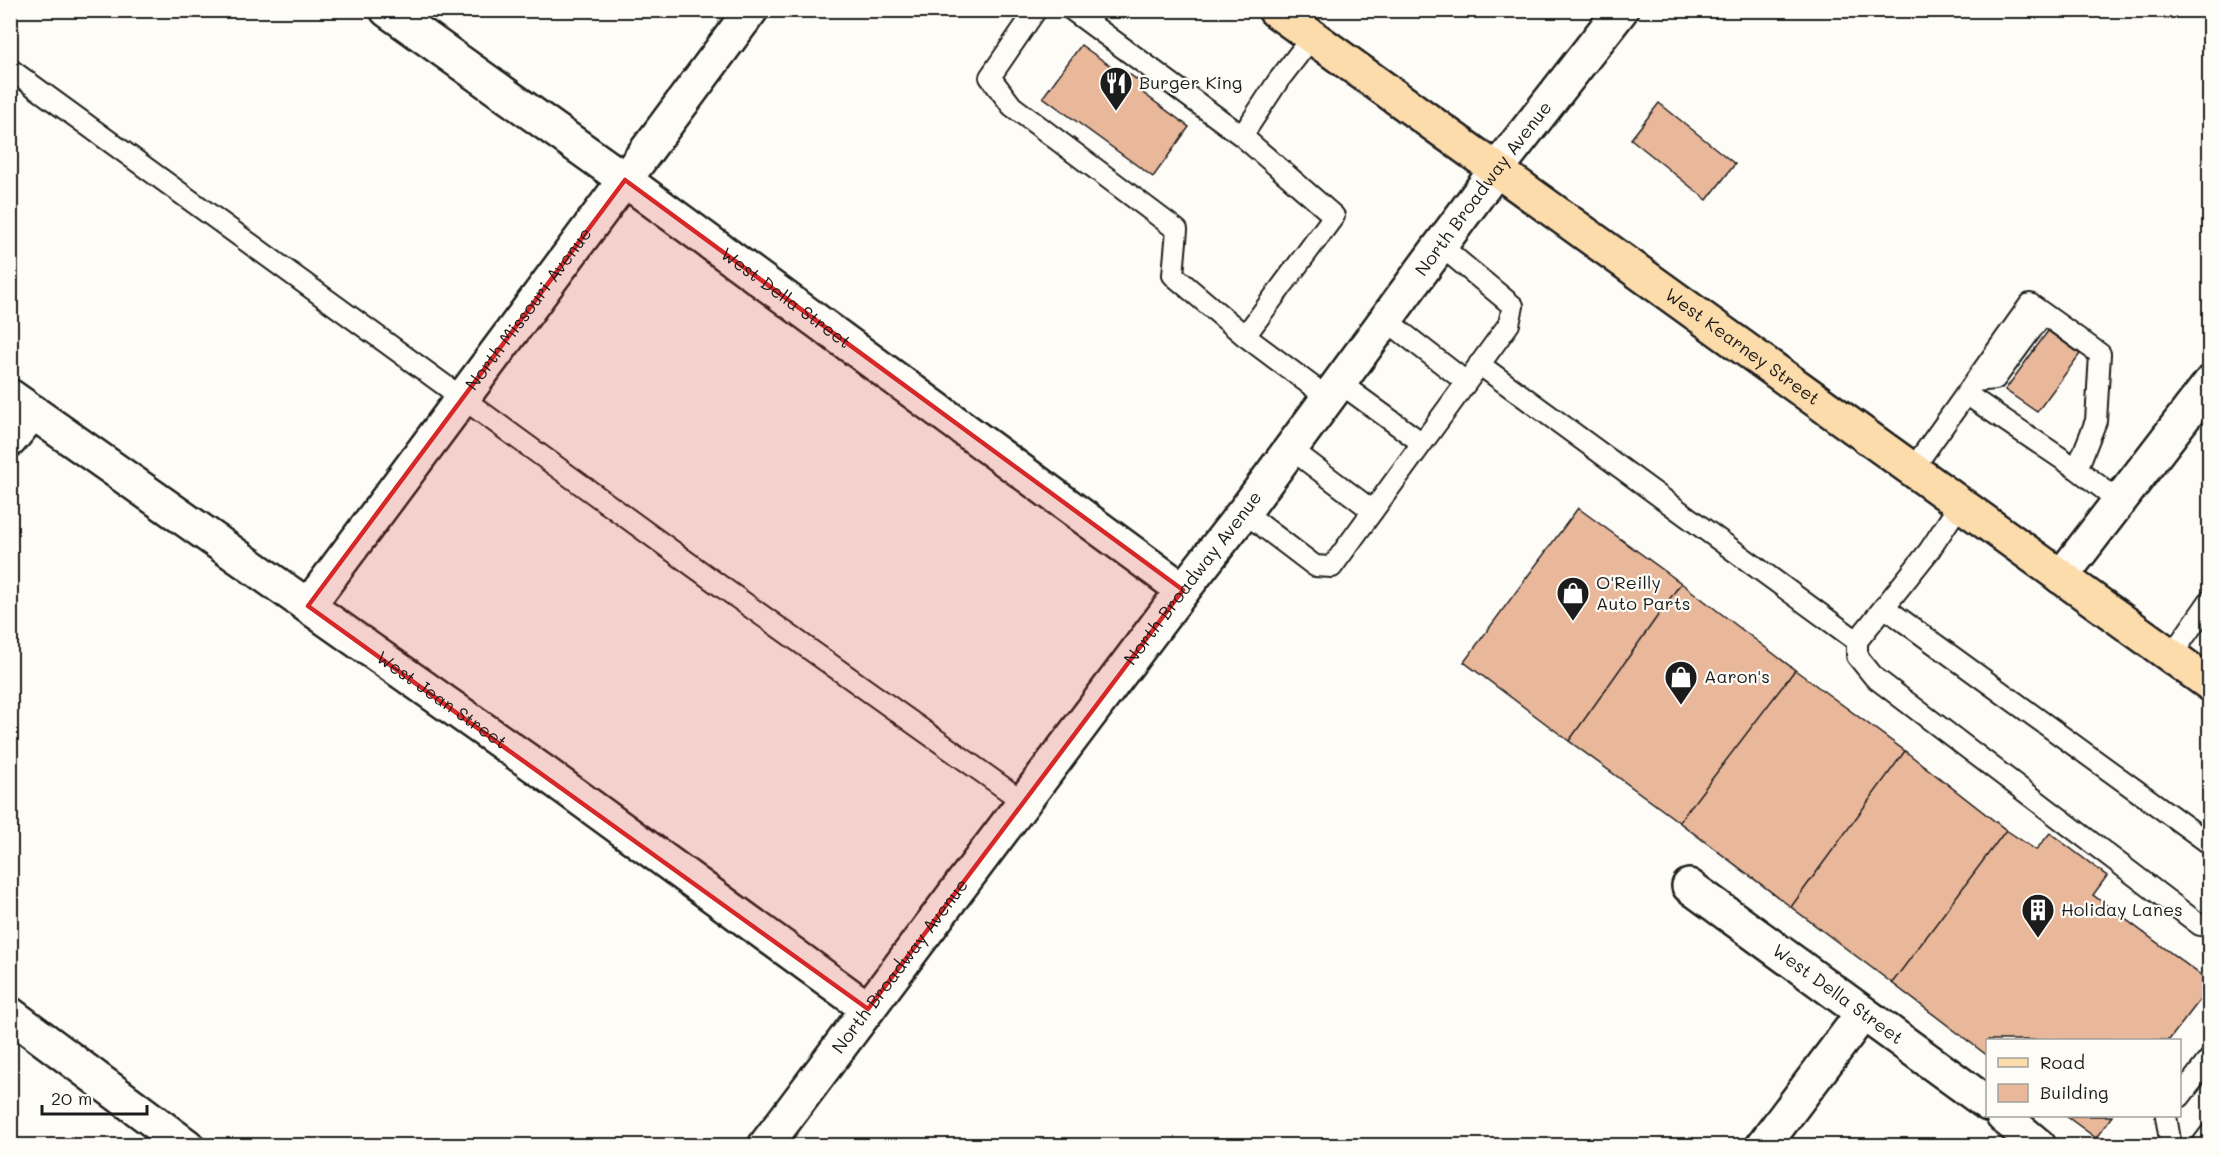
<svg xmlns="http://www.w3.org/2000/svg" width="2220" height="1156" viewBox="0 0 2220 1156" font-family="Mali,sans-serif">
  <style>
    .building { fill: #e9b79a; stroke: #1c1c1c; stroke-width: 1.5 }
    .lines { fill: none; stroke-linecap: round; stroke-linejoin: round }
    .service-casing { stroke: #1c1c1c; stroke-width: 24 }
    .minor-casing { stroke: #1c1c1c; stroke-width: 38 }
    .primary-casing { stroke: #1c1c1c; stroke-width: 38 }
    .service { stroke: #fdfcf7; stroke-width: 20 }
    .minor { stroke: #fdfcf7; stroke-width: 33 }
    .primary { stroke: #fddcac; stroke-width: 33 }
    .marked { fill: #d62828; fill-opacity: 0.2; stroke: #d62828; stroke-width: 4.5; stroke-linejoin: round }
    .labels { text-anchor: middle; stroke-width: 4.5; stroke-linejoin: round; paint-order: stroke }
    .poi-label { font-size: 18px; fill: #1c1c1c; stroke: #fdfcf7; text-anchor: start }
    .street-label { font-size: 18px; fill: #1c1c1c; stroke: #fdfcf7 }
  </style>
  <rect width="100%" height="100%" fill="#fdfcf7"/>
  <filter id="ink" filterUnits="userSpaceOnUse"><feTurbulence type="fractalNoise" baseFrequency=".0167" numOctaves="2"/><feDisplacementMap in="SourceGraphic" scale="12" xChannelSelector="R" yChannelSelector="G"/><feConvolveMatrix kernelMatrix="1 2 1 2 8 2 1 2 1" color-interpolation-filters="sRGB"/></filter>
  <g filter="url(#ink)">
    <path class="building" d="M1081,45L1119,72L1122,69L1147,87L1143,93L1189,127L1153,177L1043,97Z
      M1659,103L1735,164L1707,200L1631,139Z
      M2048,331L2080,354L2037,412L2005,390Z
      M1578,508L1681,583L1569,741L1464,662Z
      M1681,583L1795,670L1679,822L1569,741Z
      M1795,670L1905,751L1791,907L1679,822Z
      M1905,751L2006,830L1892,983L1791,907Z
      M2006,830L2036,850L2050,833L2107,876L2093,895L2210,982V987L2169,1040H1988V1056L1892,983Z
      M2066,1116H2112L2096,1138Z"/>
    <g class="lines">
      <g class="service-casing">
        <path id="service" d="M1036,10L990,77L1012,106L1177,230L1173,275L1245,336L1328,398
          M1072,10L1242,136L1334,216L1245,336
          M10,69L715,582L1024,802
          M1242,136L1278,81L1312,37
          M1386,320L1466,382
          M1479,364L1857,641L1929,551L1960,504
          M1975,381L1995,379L2043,314
          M1340,383L1422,443
          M1966,394L2077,469L2119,501
          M1291,449L1373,511
          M1912,470L2030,304L2100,354L2096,421L2077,469
          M1244,512L1315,566L1332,567L1509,324L1513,306L1441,246
          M1884,607L2210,844
          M1857,641V656L1874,677L2200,925L2210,926
          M2171,656L2210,600
          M2180,1097L2210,1058
          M2166,1116L2171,1146
          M2201,1146L2210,1134"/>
      </g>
      <g class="minor-casing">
        <g id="minor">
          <path id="s1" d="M387,10L625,180L1183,590"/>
          <path id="s2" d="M10,396L545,773L868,1009"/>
          <path d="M10,440L33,412"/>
          <path d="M2061,577L2210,383"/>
          <path id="s3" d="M308,606L751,10"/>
          <path id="s4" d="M1689,886L1988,1104"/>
          <path d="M10,1014L187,1146"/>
          <path d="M2003,1116L2039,1146"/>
          <path id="s5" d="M765,1146L1183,590L1244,512L1496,170L1621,10"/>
          <path d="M1763,1146L1863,1013"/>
        </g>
      </g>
      <g class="primary-casing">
        <g id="primary">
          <path id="s6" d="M1275,10L2210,684"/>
        </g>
      </g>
      <use href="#service" class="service"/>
      <use href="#minor" class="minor"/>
      <use href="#primary" class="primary"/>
    </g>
  </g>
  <path class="marked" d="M625,180L1183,590L868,1009L308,606Z"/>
  <defs>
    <g id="restaurant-pin" transform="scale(1.725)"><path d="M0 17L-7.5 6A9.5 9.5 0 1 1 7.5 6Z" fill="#1c1c1c" stroke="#fdfcf7"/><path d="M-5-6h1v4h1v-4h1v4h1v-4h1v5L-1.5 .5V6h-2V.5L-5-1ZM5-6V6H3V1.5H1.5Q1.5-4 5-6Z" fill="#fff"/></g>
    <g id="shop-pin" transform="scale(1.725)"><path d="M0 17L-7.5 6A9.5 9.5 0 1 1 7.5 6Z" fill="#1c1c1c" stroke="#fdfcf7"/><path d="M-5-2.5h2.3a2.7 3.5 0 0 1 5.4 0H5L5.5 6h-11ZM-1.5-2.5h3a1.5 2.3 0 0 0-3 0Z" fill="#fff"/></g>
    <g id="building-pin" transform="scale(1.725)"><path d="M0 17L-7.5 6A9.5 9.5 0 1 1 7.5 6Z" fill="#1c1c1c" stroke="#fdfcf7"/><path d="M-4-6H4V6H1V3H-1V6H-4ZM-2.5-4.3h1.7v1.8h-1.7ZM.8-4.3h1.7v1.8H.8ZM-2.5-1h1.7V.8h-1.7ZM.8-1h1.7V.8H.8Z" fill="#fff"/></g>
  </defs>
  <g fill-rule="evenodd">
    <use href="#restaurant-pin" x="1116" y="83"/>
    <use href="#shop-pin" x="1573" y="593"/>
    <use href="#shop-pin" x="1681" y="677"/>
    <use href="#building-pin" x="2038" y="910"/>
  </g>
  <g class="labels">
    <g class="poi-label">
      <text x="1139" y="89">Burger King</text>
      <text x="1596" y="589">O'Reilly<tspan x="1596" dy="21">Auto Parts</tspan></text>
      <text x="1704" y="683">Aaron's</text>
      <text x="2061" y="916">Holiday Lanes</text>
    </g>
    <g class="street-label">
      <text dy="6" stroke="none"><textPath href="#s5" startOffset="1197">North Broadway Avenue</textPath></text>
      <text dy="6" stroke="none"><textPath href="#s1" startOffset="492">West Della Street</textPath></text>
      <text dy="6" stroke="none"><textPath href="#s3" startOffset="370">North Missouri Avenue</textPath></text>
      <text dy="6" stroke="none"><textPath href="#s6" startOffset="576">West Kearney Street</textPath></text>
      <text dy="6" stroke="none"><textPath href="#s5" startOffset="711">North Broadway Avenue</textPath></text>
      <text dy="6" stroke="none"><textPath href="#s2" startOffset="528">West Jean Street</textPath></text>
      <text dy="6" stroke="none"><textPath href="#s5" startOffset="225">North Broadway Avenue</textPath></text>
      <text dy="6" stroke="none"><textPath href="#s4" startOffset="184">West Della Street</textPath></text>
    </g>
  </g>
  <rect width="2220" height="1156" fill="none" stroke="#fdfcf7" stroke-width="36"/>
  <rect x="18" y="18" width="2184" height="1120" fill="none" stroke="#1c1c1c" stroke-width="2" filter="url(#ink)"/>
  <rect x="1986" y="1039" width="195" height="78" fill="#fdfcf7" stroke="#a3a29f" stroke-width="1.5"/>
  <rect x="1998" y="1058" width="30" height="9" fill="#fddcac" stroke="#a3a29f" stroke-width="1.5"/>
  <text x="2040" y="1069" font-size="18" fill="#1c1c1c">Road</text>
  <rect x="1998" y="1084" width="30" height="18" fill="#e9b79a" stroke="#a3a29f" stroke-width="1.5"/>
  <text x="2040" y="1099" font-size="18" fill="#1c1c1c">Building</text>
  <path d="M42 1105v9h105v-9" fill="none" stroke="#1c1c1c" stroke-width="3"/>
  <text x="51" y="1105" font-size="18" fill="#1c1c1c" stroke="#fdfcf7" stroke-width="4.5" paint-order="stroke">20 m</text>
</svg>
